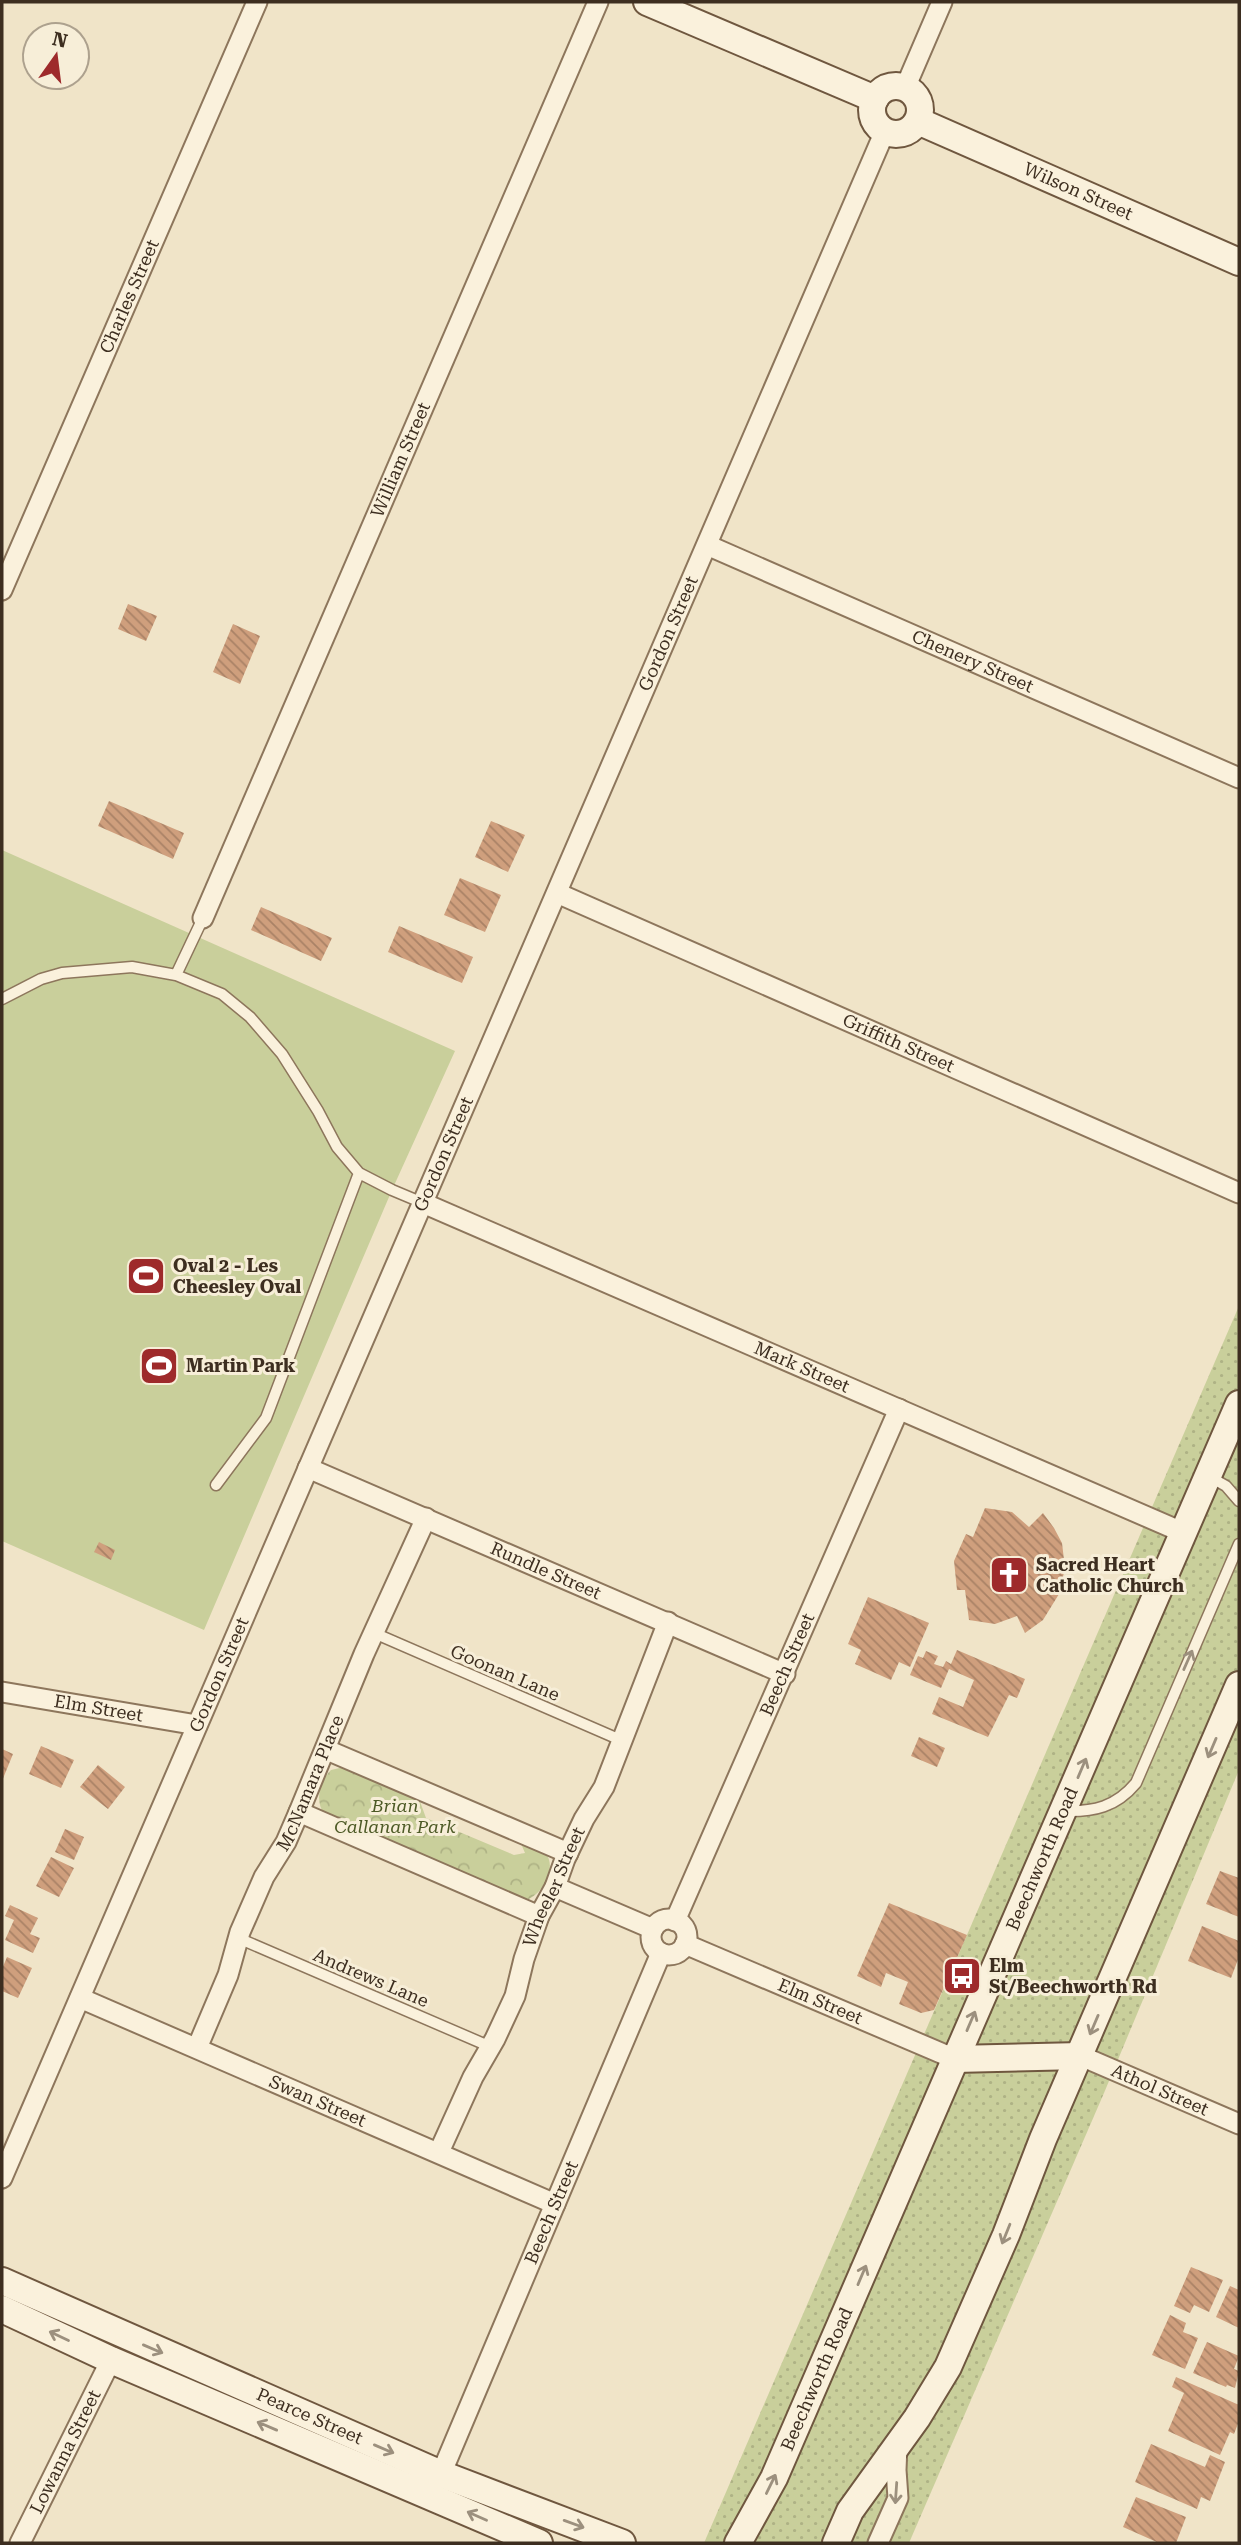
<svg xmlns="http://www.w3.org/2000/svg" width="1241" height="2545" viewBox="0 0 1241 2545" font-family="'Roboto Serif',serif">
  <style>
    .grass { fill: url(#grass-dots) }
    .forest { fill: url(#forest-crowns) }
    .pitch { fill: #c9cf9b }
    .building { fill: url(#building-back-hatch) }
    .lines { fill: none; stroke-linecap: round; stroke-linejoin: round }
    .lane-casing { stroke: #8d765c; stroke-width: 13 }
    .street-casing { stroke: #8d765c; stroke-width: 23 }
    .secondary-casing { stroke: #6f573f; stroke-width: 30 }
    .lane { stroke: #faf1dc; stroke-width: 10 }
    .street { stroke: #faf1dc; stroke-width: 19 }
    .secondary { stroke: #faf1dc; stroke-width: 26 }
    .oneway { stroke: #9c907e }
    .labels { text-anchor: middle; stroke-width: 6; stroke-linejoin: round; paint-order: stroke }
    .street-label { font-size: 18px; fill: #3d2e20; stroke: #f7eed8 }
    .poi-label { font-size: 18px; font-weight: bold; fill: #3d2e20; stroke: #f7eed8; text-anchor: start }
    .park-label { font-size: 18px; font-style: italic; fill: #4d5a26; stroke: #f7eed8 }
  </style>
  <defs>
    <pattern id="grass-dots" width="8" height="8" patternUnits="userSpaceOnUse" patternTransform="scale(1.75)"><rect width="8" height="8" fill="#c9cf9b"/><path d="M2 2h.1M6 6h.1" fill="none" stroke="#aeb285" stroke-width="1.8" stroke-linecap="round"/></pattern>
    <pattern id="forest-crowns" width="20" height="18" patternUnits="userSpaceOnUse" patternTransform="scale(1.75)"><rect width="20" height="18" fill="#c9cf9b"/><path d="M2 6a3 3 0 1 1 6 0M12 15a3 3 0 1 1 6 0" fill="none" stroke="#aeb285"/></pattern>
    <pattern id="building-back-hatch" width="6" height="6" patternUnits="userSpaceOnUse" patternTransform="scale(1.75)"><rect width="6" height="6" fill="#cf9f7d"/><path d="M-1 5l2 2M0 0l6 6M5-1l2 2" fill="none" stroke="#a98266"/></pattern>
  </defs>
  <rect width="100%" height="100%" fill="#f0e4c8"/>
  <path class="grass" d="M1239,1306V1770L1104,2093L909,2543H704Z"/>
  <path class="forest" d="M344,1767L418,1796L426,1818L514,1855L525,1853L519,1839C527,1843 539,1847 545,1853C559,1867 540,1898 525,1900L324,1814C315,1800 319,1782 331,1770Z"/>
  <path class="pitch" d="M2,850L455,1051L392,1190L204,1630L2,1541Z"/>
  <path class="building" d="M128,604L157,616L146,641L118,629Z
    M233,624L260,636L240,684L213,672Z
    M109,801L184,833L173,859L98,826Z
    M491,821L525,835L508,872L475,857Z
    M460,878L501,895L485,932L444,915Z
    M261,907L332,938L321,961L251,930Z
    M399,926L473,957L462,983L388,952Z
    M985,1508L1012,1512L1029,1527L1043,1513L1054,1528L1062,1543L1065,1568L1059,1594L1043,1620L1025,1633L1017,1616L995,1624L969,1620L965,1590H957L954,1561L966,1534L973,1537Z
    M99,1542L115,1550L111,1560L94,1552Z
    M868,1597L929,1623L910,1667L899,1662L891,1680L855,1664L861,1650L848,1644Z
    M957,1650L1025,1679L1017,1698L1009,1695L988,1737L932,1714L939,1697L963,1707L974,1680L949,1669L941,1688L910,1675L918,1656L923,1658L926,1651L938,1656L934,1664L943,1667L946,1661L951,1664Z
    M919,1737L945,1748L937,1767L911,1756Z
    M41,1746L74,1760L61,1788L29,1774Z
    M2,1749L13,1754L2,1781Z
    M98,1765L125,1787L108,1809L80,1787Z
    M65,1829L84,1837L74,1860L55,1852Z
    M51,1857L74,1868L59,1897L36,1886Z
    M1220,1871L1239,1878V1917L1206,1904Z
    M889,1903L967,1935L934,2010L921,2013L899,2004L908,1982L886,1973L881,1987L857,1976Z
    M10,1905L38,1918L30,1934L40,1938L33,1953L5,1940L14,1920L5,1916Z
    M1202,1926L1239,1941V1957L1231,1978L1188,1961Z
    M7,1957L32,1968L18,1998L2,1991V1969Z
    M1191,2267L1223,2280L1209,2312L1194,2305L1190,2313L1174,2306Z
    M1230,2286L1239,2290V2328L1216,2317Z
    M1170,2315L1186,2323L1183,2332L1198,2338L1185,2369L1152,2355Z
    M1207,2342L1239,2356L1234,2369L1239,2371L1235,2388L1227,2385L1226,2387L1193,2373Z
    M1176,2377L1239,2405V2421L1234,2434L1230,2432L1220,2455L1168,2431L1184,2393L1172,2387Z
    M1151,2444L1205,2467L1210,2455L1225,2462L1210,2501L1201,2497L1197,2509L1135,2482Z
    M1136,2497L1186,2517L1176,2543H1159L1123,2527Z"/>
  <g class="lines">
    <g class="lane-casing">
      <path id="lane" d="M176,975L203,918
        M2,999L41,979L62,973L132,967L176,975L222,994L250,1017L282,1054L318,1111L337,1147L359,1173L392,1190L423,1203
        M1210,1477L1226,1486L1239,1501
        M216,1485L266,1418L359,1173
        M374,1633L623,1741
        M1064,1811C1094,1812 1116,1807 1136,1783L1239,1544
        M238,1938L491,2047"/>
    </g>
    <g class="street-casing">
      <g id="street">
        <path d="M905,88L942,2"/>
        <path id="s1" d="M707,545L1239,778"/>
        <path id="s2" d="M2,590L257,2"/>
        <path id="s3" d="M557,893L1239,1193"/>
        <path id="s4" d="M203,918L598,2"/>
        <path id="s5" d="M423,1203L1182,1532"/>
        <path id="s6" d="M308,1468L785,1674"/>
        <path id="s7" d="M2,1692L197,1725"/>
        <path d="M327,1750L568,1853"/>
        <path d="M299,1812L539,1916"/>
        <path d="M555,1887L653,1929"/>
        <circle cx="669" cy="1937" r="18"/>
        <path id="s8" d="M675,1921L899,1409"/>
        <path id="s9" d="M685,1944L955,2059"/>
        <path id="s10" d="M80,1998L555,2204"/>
        <path id="s11" d="M197,2048L228,1975L240,1932L264,1877L286,1842L299,1812L364,1654L426,1518"/>
        <path id="s12" d="M1081,2056L1239,2124"/>
        <path id="s13" d="M439,2152L473,2077L495,2039L515,1996L524,1959L539,1916L555,1887L565,1859L584,1819L604,1787L668,1622"/>
        <path id="s14" d="M2,2178L885,131"/>
        <path id="s15" d="M441,2474L661,1953"/>
        <path id="s16" d="M20,2543L111,2360"/>
        <path d="M878,2543L898,2498L896,2470L897,2445"/>
      </g>
    </g>
    <g class="secondary-casing">
      <g id="secondary">
        <path d="M647,2L875,99"/>
        <circle cx="896" cy="110" r="24"/>
        <path id="s17" d="M918,121L1239,262"/>
        <path d="M955,2059L1081,2056"/>
        <path id="s18" d="M2,2281L441,2474L622,2543"/>
        <path d="M2,2309L111,2360L539,2543"/>
        <path id="s19" d="M738,2543L774,2478L1239,1404"/>
        <path d="M836,2543L850,2511L917,2418L948,2367L1006,2235L1043,2139L1239,1685"/>
      </g>
    </g>
    <use href="#lane" class="lane"/>
    <use href="#street" class="street"/>
    <use href="#secondary" class="secondary"/>
  </g>
  <defs><path id="oneway-shaft" d="M-6 0H5M1.5-3L5.5 0L1.5 3" fill="none" stroke-width="1.6" stroke-linecap="round" stroke-linejoin="round" transform="scale(1.75)"/></defs>
  <g class="oneway">
    <use href="#oneway-shaft" transform="translate(1188 1660) rotate(-66)"/>
    <use href="#oneway-shaft" transform="translate(1212 1748) rotate(113)"/>
    <use href="#oneway-shaft" transform="translate(1082 1768) rotate(-67)"/>
    <use href="#oneway-shaft" transform="translate(971 2021) rotate(-67)"/>
    <use href="#oneway-shaft" transform="translate(1094 2025) rotate(113)"/>
    <use href="#oneway-shaft" transform="translate(1006 2234) rotate(112)"/>
    <use href="#oneway-shaft" transform="translate(862 2275) rotate(-67)"/>
    <use href="#oneway-shaft" transform="translate(59 2336) rotate(-155)"/>
    <use href="#oneway-shaft" transform="translate(153 2349) rotate(23)"/>
    <use href="#oneway-shaft" transform="translate(267 2426) rotate(-157)"/>
    <use href="#oneway-shaft" transform="translate(384 2449) rotate(23)"/>
    <use href="#oneway-shaft" transform="translate(771 2484) rotate(-64)"/>
    <use href="#oneway-shaft" transform="translate(896 2493) rotate(94)"/>
    <use href="#oneway-shaft" transform="translate(477 2516) rotate(-156)"/>
    <use href="#oneway-shaft" transform="translate(574 2524) rotate(20)"/>
  </g>
  <defs>
    <g id="stadium-square" transform="scale(2.0125)"><rect x="-9" y="-9" width="18" height="18" rx="4" fill="#9e2a2b" stroke="#f7eed8"/><path d="M0-5a6.5 5 0 1 0 0 10a6.5 5 0 1 0 0-10ZM-3.5-1.8h7v3.6h-7Z" fill="#fff"/></g>
    <g id="church-square" transform="scale(2.0125)"><rect x="-9" y="-9" width="18" height="18" rx="4" fill="#9e2a2b" stroke="#f7eed8"/><path d="M-1.2-6h2.4v3.5h3.3v2.4h-3.3V6h-2.4V-.1h-3.3v-2.4h3.3Z" fill="#fff"/></g>
    <g id="bus-square" transform="scale(2.0125)"><rect x="-9" y="-9" width="18" height="18" rx="4" fill="#9e2a2b" stroke="#f7eed8"/><path d="M-5-6H5V4H4V6H2V4H-2V6H-4V4H-5ZM-3.5-4V0h7V-4ZM-3.5 1.2v1.5H-2V1.2ZM2 1.2v1.5H3.5V1.2Z" fill="#fff"/></g>
  </defs>
  <g fill-rule="evenodd">
    <use href="#stadium-square" x="146" y="1276"/>
    <use href="#stadium-square" x="159" y="1366"/>
    <use href="#church-square" x="1009" y="1575"/>
    <use href="#bus-square" x="962" y="1976"/>
  </g>
  <g class="labels">
    <g class="street-label">
      <text dy="6" stroke="none"><textPath href="#s17" startOffset="175">Wilson Street</textPath></text>
      <text dy="6" stroke="none"><textPath href="#s2" startOffset="320">Charles Street</textPath></text>
      <text dy="6" stroke="none"><textPath href="#s4" startOffset="499">William Street</textPath></text>
      <text dy="6" stroke="none"><textPath href="#s14" startOffset="1682">Gordon Street</textPath></text>
      <text dy="6" stroke="none"><textPath href="#s1" startOffset="290">Chenery Street</textPath></text>
      <text dy="6" stroke="none"><textPath href="#s3" startOffset="373">Griffith Street</textPath></text>
      <text dy="6" stroke="none"><textPath href="#s14" startOffset="1115">Gordon Street</textPath></text>
      <text dy="6" stroke="none"><textPath href="#s5" startOffset="413">Mark Street</textPath></text>
      <text dy="6" stroke="none"><textPath href="#s6" startOffset="259">Rundle Street</textPath></text>
      <text dy="6" stroke="none"><textPath href="#s8" startOffset="280">Beech Street</textPath></text>
      <text transform="translate(505 1673) rotate(23)" y="6">Goonan Lane</text>
      <text dy="6" stroke="none"><textPath href="#s14" startOffset="548">Gordon Street</textPath></text>
      <text dy="6" stroke="none"><textPath href="#s7" startOffset="98">Elm Street</textPath></text>
      <text dy="6" stroke="none"><textPath href="#s11" startOffset="289">McNamara Place</textPath></text>
      <text dy="6" stroke="none"><textPath href="#s19" startOffset="749">Beechworth Road</textPath></text>
      <text dy="6" stroke="none"><textPath href="#s13" startOffset="290">Wheeler Street</textPath></text>
      <text transform="translate(371 1978) rotate(23)" y="6">Andrews Lane</text>
      <text dy="6" stroke="none"><textPath href="#s9" startOffset="147">Elm Street</textPath></text>
      <text dy="6" stroke="none"><textPath href="#s12" startOffset="86">Athol Street</textPath></text>
      <text dy="6" stroke="none"><textPath href="#s10" startOffset="259">Swan Street</textPath></text>
      <text dy="6" stroke="none"><textPath href="#s15" startOffset="284">Beech Street</textPath></text>
      <text dy="6" stroke="none"><textPath href="#s19" startOffset="182">Beechworth Road</textPath></text>
      <text dy="6" stroke="none"><textPath href="#s18" startOffset="336">Pearce Street</textPath></text>
      <text dy="6" stroke="none"><textPath href="#s16" startOffset="102">Lowanna Street</textPath></text>
    </g>
    <g class="poi-label">
      <text x="173" y="1272">Oval 2 - Les<tspan x="173" dy="21">Cheesley Oval</tspan></text>
      <text x="186" y="1372">Martin Park</text>
      <text x="1036" y="1571">Sacred Heart<tspan x="1036" dy="21">Catholic Church</tspan></text>
      <text x="989" y="1972">Elm<tspan x="989" dy="21">St/Beechworth Rd</tspan></text>
    </g>
    <g class="park-label">
      <text x="395" y="1812">Brian<tspan x="395" dy="21">Callanan Park</tspan></text>
    </g>
  </g>
  <rect width="1241" height="2545" fill="none" stroke="#3d2e20" stroke-width="7"/>
  <g transform="translate(56 56) rotate(14)"><circle r="33" fill="#f7eed8" stroke="#ada18e" stroke-width="2"/>
  <path d="M0-5L12 26L0 18L-12 26Z" fill="#9e2a2b"/>
  <text y="-10" font-size="19" font-weight="bold" text-anchor="middle" fill="#3d2e20">N</text>
  </g>
</svg>
